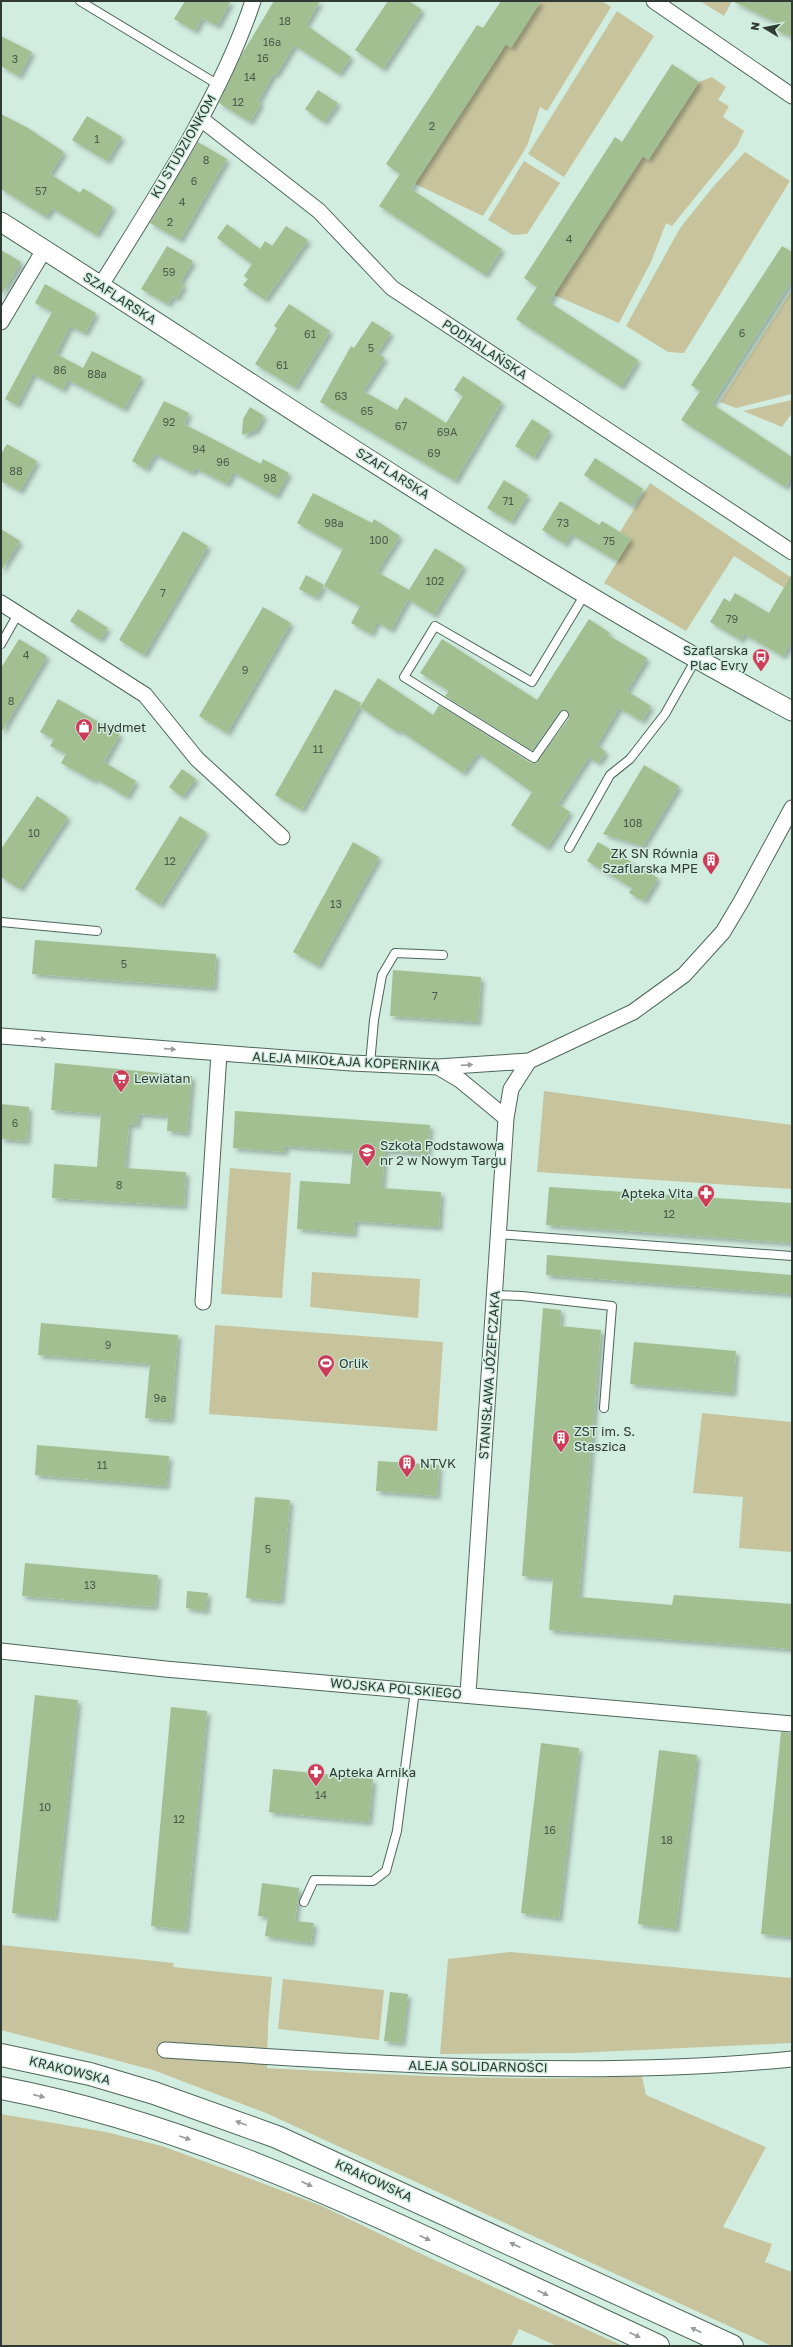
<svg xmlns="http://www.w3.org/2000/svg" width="793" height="2347" viewBox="0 0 793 2347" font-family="'Golos Text',sans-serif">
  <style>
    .green { fill: #c7c49d }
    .building { fill: #a1bf90; filter: url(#shadow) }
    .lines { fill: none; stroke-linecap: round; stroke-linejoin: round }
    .service-casing { stroke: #4d665a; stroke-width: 10 }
    .minor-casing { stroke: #4d665a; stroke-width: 17 }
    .tertiary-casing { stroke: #4d665a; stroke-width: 21 }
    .secondary-casing { stroke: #4d665a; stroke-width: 24 }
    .service { stroke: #fff; stroke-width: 8 }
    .minor { stroke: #fff; stroke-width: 15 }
    .tertiary { stroke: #fff; stroke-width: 19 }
    .secondary { stroke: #fff; stroke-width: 22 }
    .oneway { fill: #979c9a }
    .labels { text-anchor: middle; stroke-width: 3; stroke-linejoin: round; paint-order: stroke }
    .number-label { font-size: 11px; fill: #4c5b4b }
    .street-label { font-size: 13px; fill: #2f3a34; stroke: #d1eddf }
    .poi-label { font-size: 13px; fill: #2f3a34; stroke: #d1eddf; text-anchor: start }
  </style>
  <defs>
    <filter id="shadow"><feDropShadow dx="3.5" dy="3.5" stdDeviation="2" flood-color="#0004"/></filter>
  </defs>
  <rect width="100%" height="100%" fill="#d1eddf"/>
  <path class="green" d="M541,1H602L611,7L547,111L540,107L527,146L483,216L415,184L506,44L511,47Z
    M700,1H732L724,16Z
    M617,11L654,36L564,177L528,154Z
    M712,77L726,87L718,100L729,106L723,117L744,131L737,146L672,226L666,223L651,262L619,323L554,295L643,156L649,159L699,82Z
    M745,152L790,181L684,353L668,352L626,326L680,228L712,188Z
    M524,161L560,183L527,234L513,235L488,220Z
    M792,290V394L736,408L720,402Z
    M792,400V413L782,427L743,411Z
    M650,483L792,578L786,589L734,556L686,631L604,583L631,539L620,532Z
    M544,1091L792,1125V1189L537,1172Z
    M230,1168L291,1173L282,1298L221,1294Z
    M312,1272L420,1279L418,1318L310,1307Z
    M215,1325L443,1342L437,1431L209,1414Z
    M702,1413L792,1422V1552L739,1548L743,1497L693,1493Z
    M1,1945L174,1963L173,1967L272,1977L268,2024L267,2068C391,2075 517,2082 642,2076L646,2095L766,2147L723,2227L772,2244L765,2262L792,2272V2346H772L266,2113L153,2070L1,2030Z
    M511,1952L792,1978V2043L576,2053L440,2054L448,1959Z
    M283,1979L384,1990L379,2040L278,2029Z
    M1,2114L106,2132L162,2146L236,2173L322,2206L430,2258L623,2346H557L519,2329L511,2346H1Z"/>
  <path class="building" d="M185,1H231L217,26L202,18L195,31L174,19Z
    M274,1H320L306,25L351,57L339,74L294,45L276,75L274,73L258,101L261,103L250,122L219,103L242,54Z
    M388,1H409L422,10L383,69L355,50Z
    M501,1H541L511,48L506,44L411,189L502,249L485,275L379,206L400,174L386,164L477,25L483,28Z
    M732,1H792V37L774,29L777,23Z
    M1,36L32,52L19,76L1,66Z
    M672,64L699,82L648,160L643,156L549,302L638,360L621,387L516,319L537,287L524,278L615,137L622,142Z
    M318,90L338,103L324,122L305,109Z
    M1,114L28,128L64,152L50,174L80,193L83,188L113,207L96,235L52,208L46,217L1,189Z
    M87,116L122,137L107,161L72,140Z
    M198,142L227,159L180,240L150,223Z
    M227,224L260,249L265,241L272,246L286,226L308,240L265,300L243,285L248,279L244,276L252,264L217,238Z
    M167,246L193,261L180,283L184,285L177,298L173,296L168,304L141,289Z
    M782,246L792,252V280L712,404L792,457V477L785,487L681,420L700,391L691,385Z
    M1,250L21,262L1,295Z
    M45,284L96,313L85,333L70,326L56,354L83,368L92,351L142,377L124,409L68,380L63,390L33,374L17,405L5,399L52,312L35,303Z
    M289,304L330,331L295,388L255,364L277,328L274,326Z
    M372,321L391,333L377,353L385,358L363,391L397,410L405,397L446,423L463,396L454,390L463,376L502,402L455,481L320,402L351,346L354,348Z
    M164,401L189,413L184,424L261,464L263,459L289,473L276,496L233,472L227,484L195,468L192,473L155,454L146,469L132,461Z
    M250,407L264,416L256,430L242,435L243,419Z
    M532,419L550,431L534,458L515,446Z
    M7,444L37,461L20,491L1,481V454Z
    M595,458L643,489L632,506L584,475Z
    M504,480L528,495L511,522L487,508Z
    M313,493L372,523L374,519L400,536L377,572L409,590L435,548L464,566L434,615L408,599L391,630L377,622L371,634L351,623L360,606L324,586L343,549L297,523Z
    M560,501L599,525L602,521L631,539L617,561L571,534L565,544L542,530Z
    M1,529L20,541L1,571Z
    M183,531L208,546L144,655L119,640Z
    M792,574V641L783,656L744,634L741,640L710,622L724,598L730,602L735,593L769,613Z
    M306,575L324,585L316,598L299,589Z
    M263,607L291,623L227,733L199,716Z
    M78,609L108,628L100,640L70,621Z
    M589,619L610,633L608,635L647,658L627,691L651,706L642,721L619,708L597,745L606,752L598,763L589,757L558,804L570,812L547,848L511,825L532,792L478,753L463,773L399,730L397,732L360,707L378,678L433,715L439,705L531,763H536L569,718L567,711L564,710L559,712L532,751L445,696L449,691L420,673L442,639L537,700Z
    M19,639L47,656L1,733V668Z
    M335,689L361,703L302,810L275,795Z
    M58,699L120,734L104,762L136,781L127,797L95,778L94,781L61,763L66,754L50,746L54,739L40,732Z
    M644,765L679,786L643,846L603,834Z
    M182,769L196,779L182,797L169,787Z
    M37,796L68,817L20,889L1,877V849Z
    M180,816L206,832L160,905L135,889Z
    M353,842L379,857L318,966L293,952Z
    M598,842L633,863L631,866L636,865L658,878L644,901L629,893L632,888L587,861Z
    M35,940L216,954L214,988L32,974Z
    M393,970L481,977L478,1022L390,1016Z
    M55,1063L192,1076L187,1133L167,1131L168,1116L139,1114L137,1125L129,1124L125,1168L186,1172L184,1206L52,1198L54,1164L97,1167L101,1114L51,1110Z
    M1,1104L29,1107L27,1141L1,1139Z
    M235,1111L430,1125L428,1154L385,1151L382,1188L441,1192L439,1227L355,1221L354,1234L297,1229L300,1181L350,1184L353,1151L285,1146V1152L233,1148Z
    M549,1187L792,1203V1243L546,1225Z
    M547,1255L792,1275V1294L546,1275Z
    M543,1308L561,1310L560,1326L601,1330L579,1597L672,1605L674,1595L792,1604V1649L549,1630L553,1579L522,1576Z
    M41,1323L178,1335L171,1420L145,1418L150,1364L38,1355Z
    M634,1342L736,1351L733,1393L630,1384Z
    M37,1445L169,1456L166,1486L35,1475Z
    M378,1461L439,1465L437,1496L376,1491Z
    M255,1497L290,1500L281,1601L246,1598Z
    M25,1563L158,1575L155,1607L22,1596Z
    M187,1591L208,1593L206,1611L186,1608Z
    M35,1695L78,1700L55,1918L12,1913Z
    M171,1707L207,1711L186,1930L151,1926Z
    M781,1732L792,1733V1937L761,1934Z
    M541,1743L579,1748L559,1918L521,1913Z
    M659,1750L697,1755L676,1929L638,1924Z
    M273,1769L373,1779L369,1822L269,1812Z
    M262,1883L299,1888L295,1921L314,1923L311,1943L265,1936L268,1917L258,1916Z
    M390,1992L408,1994L402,2043L384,2041Z"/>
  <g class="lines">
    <g class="service-casing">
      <path id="service" d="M80,1L217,84
        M1,644L18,614
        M564,715L534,758L404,677L435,626L532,682L585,594
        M569,848L610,775L630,759L665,714L696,659
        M1,922L97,931
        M370,1064L374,1020L382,975L395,953L443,955
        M498,1234L792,1256
        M494,1295L522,1296L612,1306L604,1408
        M304,1902L314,1880L373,1881L386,1871L397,1831L415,1690"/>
    </g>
    <g class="minor-casing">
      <path id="minor" d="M654,1L792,96
        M201,119L319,211L392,288L792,552
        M101,285C155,198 221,98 253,1
        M1,322L44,250
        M1,603L145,695L197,759L282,837
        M1,1036L351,1063L438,1067L529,1061L633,1012L684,975L723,932L742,900L792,808
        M438,1067L460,1080L506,1118
        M203,1302L219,1053
        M1,1651L165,1669L792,1724
        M468,1694L506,1118L511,1089L529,1061
        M165,2050C373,2063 584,2080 792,2059"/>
    </g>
    <g class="tertiary-casing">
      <path id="tertiary" d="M1,222C262,388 518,565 792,711"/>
    </g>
    <g class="secondary-casing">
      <path id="secondary" d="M1,2055L90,2074L154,2093L277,2137L732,2346
        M1,2088C164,2119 315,2186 465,2256C529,2286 594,2316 658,2346"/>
    </g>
    <use href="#service" class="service"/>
    <use href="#minor" class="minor"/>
    <use href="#tertiary" class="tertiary"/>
    <use href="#secondary" class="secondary"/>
  </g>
  <defs><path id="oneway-solid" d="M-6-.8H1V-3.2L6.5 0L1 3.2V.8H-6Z"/></defs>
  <g class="oneway">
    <use href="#oneway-solid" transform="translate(40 1039) rotate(4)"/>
    <use href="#oneway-solid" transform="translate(170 1049) rotate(4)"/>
    <use href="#oneway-solid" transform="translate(467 1065) rotate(-4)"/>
    <use href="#oneway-solid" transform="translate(39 2096) rotate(13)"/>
    <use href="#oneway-solid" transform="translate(241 2123) rotate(-159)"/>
    <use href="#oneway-solid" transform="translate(185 2138) rotate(19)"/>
    <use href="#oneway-solid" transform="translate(307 2184) rotate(24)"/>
    <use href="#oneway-solid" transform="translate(425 2238) rotate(25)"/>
    <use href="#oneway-solid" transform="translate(515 2245) rotate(-155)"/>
    <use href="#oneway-solid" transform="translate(543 2293) rotate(25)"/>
    <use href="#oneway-solid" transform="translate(696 2330) rotate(-155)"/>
    <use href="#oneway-solid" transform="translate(635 2335) rotate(25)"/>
  </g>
  <defs>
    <g id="bus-pin" transform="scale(0.9)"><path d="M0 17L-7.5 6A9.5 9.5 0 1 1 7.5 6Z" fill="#cc3c58" stroke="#d1eddf"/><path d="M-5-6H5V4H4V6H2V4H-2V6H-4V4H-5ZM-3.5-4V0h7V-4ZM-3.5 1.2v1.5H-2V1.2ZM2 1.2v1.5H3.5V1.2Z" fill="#fff"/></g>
    <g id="shop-pin" transform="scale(0.9)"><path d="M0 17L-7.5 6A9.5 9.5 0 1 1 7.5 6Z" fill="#cc3c58" stroke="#d1eddf"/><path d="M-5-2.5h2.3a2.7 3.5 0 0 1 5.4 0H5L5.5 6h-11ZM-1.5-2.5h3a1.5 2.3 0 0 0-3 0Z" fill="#fff"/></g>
    <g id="building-pin" transform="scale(0.9)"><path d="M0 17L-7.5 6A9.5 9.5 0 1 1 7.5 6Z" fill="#cc3c58" stroke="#d1eddf"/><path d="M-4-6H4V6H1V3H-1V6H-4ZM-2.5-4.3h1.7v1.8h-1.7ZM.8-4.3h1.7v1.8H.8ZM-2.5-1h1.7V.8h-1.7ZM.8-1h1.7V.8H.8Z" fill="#fff"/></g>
    <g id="supermarket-pin" transform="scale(0.9)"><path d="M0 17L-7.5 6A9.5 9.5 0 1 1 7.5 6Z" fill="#cc3c58" stroke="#d1eddf"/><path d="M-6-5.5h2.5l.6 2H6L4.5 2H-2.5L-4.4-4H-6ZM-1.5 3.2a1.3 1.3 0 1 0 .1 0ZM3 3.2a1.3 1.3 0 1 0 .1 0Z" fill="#fff"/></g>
    <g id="school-pin" transform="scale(0.9)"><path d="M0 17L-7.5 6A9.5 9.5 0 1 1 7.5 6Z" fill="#cc3c58" stroke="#d1eddf"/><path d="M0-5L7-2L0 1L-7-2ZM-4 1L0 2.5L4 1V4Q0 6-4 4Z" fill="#fff"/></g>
    <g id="pharmacy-pin" transform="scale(0.9)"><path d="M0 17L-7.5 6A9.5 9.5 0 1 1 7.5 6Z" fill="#cc3c58" stroke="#d1eddf"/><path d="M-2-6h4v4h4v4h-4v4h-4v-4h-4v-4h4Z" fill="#fff"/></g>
    <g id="stadium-pin" transform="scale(0.9)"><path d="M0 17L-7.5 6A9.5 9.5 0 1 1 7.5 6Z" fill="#cc3c58" stroke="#d1eddf"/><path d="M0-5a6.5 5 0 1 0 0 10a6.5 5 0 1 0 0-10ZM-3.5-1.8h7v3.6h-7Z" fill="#fff"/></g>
  </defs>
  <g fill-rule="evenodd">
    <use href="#bus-pin" x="761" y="657"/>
    <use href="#shop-pin" x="84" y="727"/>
    <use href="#building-pin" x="711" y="860"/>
    <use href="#supermarket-pin" x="121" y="1078"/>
    <use href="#school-pin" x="367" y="1152"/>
    <use href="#pharmacy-pin" x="706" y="1193"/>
    <use href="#stadium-pin" x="326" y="1363"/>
    <use href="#building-pin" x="561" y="1438"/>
    <use href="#building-pin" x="407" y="1463"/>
    <use href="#pharmacy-pin" x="316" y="1772"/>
  </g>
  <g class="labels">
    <g class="number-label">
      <text x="285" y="25">18</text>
      <text x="272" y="46">16a</text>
      <text x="263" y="62">16</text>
      <text x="15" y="63">3</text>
      <text x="250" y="81">14</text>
      <text x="238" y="106">12</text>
      <text x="432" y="130">2</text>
      <text x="97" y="143">1</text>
      <text x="206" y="164">8</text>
      <text x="194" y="185">6</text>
      <text x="41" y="195">57</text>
      <text x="182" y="206">4</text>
      <text x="170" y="226">2</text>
      <text x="569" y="243">4</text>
      <text x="169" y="276">59</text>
      <text x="742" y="337">6</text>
      <text x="310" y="338">61</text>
      <text x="371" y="352">5</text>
      <text x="282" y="369">61</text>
      <text x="60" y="374">86</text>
      <text x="97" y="378">88a</text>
      <text x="341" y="400">63</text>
      <text x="367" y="415">65</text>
      <text x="169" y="426">92</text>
      <text x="401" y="430">67</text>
      <text x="447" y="436">69A</text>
      <text x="199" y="453">94</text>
      <text x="434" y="457">69</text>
      <text x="223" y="466">96</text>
      <text x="16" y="475">88</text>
      <text x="270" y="482">98</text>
      <text x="508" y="505">71</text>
      <text x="334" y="527">98a</text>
      <text x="563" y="527">73</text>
      <text x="379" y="544">100</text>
      <text x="609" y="545">75</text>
      <text x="435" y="585">102</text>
      <text x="163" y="597">7</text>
      <text x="732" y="623">79</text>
      <text x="26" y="659">4</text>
      <text x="245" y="674">9</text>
      <text x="11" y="705">8</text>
      <text x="318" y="753">11</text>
      <text x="633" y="827">108</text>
      <text x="34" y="837">10</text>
      <text x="170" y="865">12</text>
      <text x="336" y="908">13</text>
      <text x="124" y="968">5</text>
      <text x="435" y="1000">7</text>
      <text x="15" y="1127">6</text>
      <text x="119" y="1189">8</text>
      <text x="669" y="1218">12</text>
      <text x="108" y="1349">9</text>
      <text x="160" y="1402">9a</text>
      <text x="102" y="1469">11</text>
      <text x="268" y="1553">5</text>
      <text x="90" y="1589">13</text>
      <text x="321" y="1799">14</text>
      <text x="45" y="1811">10</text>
      <text x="179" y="1823">12</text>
      <text x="550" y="1834">16</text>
      <text x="667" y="1844">18</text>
    </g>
    <g class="street-label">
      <text transform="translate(183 146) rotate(-60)" y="5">KU STUDZIONKOM</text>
      <text transform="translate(120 298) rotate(33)" y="5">SZAFLARSKA</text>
      <text transform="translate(485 349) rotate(33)" y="5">PODHALAŃSKA</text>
      <text transform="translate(393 473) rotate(32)" y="5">SZAFLARSKA</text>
      <text transform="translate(346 1061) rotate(3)" y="5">ALEJA MIKOŁAJA KOPERNIKA</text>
      <text transform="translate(489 1375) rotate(-86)" y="5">STANISŁAWA JÓZEFCZAKA</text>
      <text transform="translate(396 1688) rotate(5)" y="5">WOJSKA POLSKIEGO</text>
      <text transform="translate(478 2066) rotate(1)" y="5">ALEJA SOLIDARNOŚCI</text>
      <text transform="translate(70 2070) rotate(14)" y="5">KRAKOWSKA</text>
      <text transform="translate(374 2180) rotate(25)" y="5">KRAKOWSKA</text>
    </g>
    <g class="poi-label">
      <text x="748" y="655" text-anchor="end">Szaflarska<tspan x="748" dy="15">Plac Evry</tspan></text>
      <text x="97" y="732">Hydmet</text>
      <text x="698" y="858" text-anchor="end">ZK SN Równia<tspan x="698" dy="15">Szaflarska MPE</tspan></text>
      <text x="134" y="1083">Lewiatan</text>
      <text x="380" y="1150">Szkoła Podstawowa<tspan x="380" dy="15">nr 2 w Nowym Targu</tspan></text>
      <text x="693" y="1198" text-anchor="end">Apteka Vita</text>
      <text x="339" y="1368">Orlik</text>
      <text x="574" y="1436">ZST im. S.<tspan x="574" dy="15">Staszica</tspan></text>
      <text x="420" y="1468">NTVK</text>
      <text x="329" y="1777">Apteka Arnika</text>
    </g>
  </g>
  <rect width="793" height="2347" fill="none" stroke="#2f3a34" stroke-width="4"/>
  <g transform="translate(765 28) rotate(280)" stroke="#d1eddf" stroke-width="3" paint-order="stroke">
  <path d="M0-3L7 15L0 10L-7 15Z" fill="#2f3a34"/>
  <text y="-6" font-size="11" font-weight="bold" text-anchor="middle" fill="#2f3a34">N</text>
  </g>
</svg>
